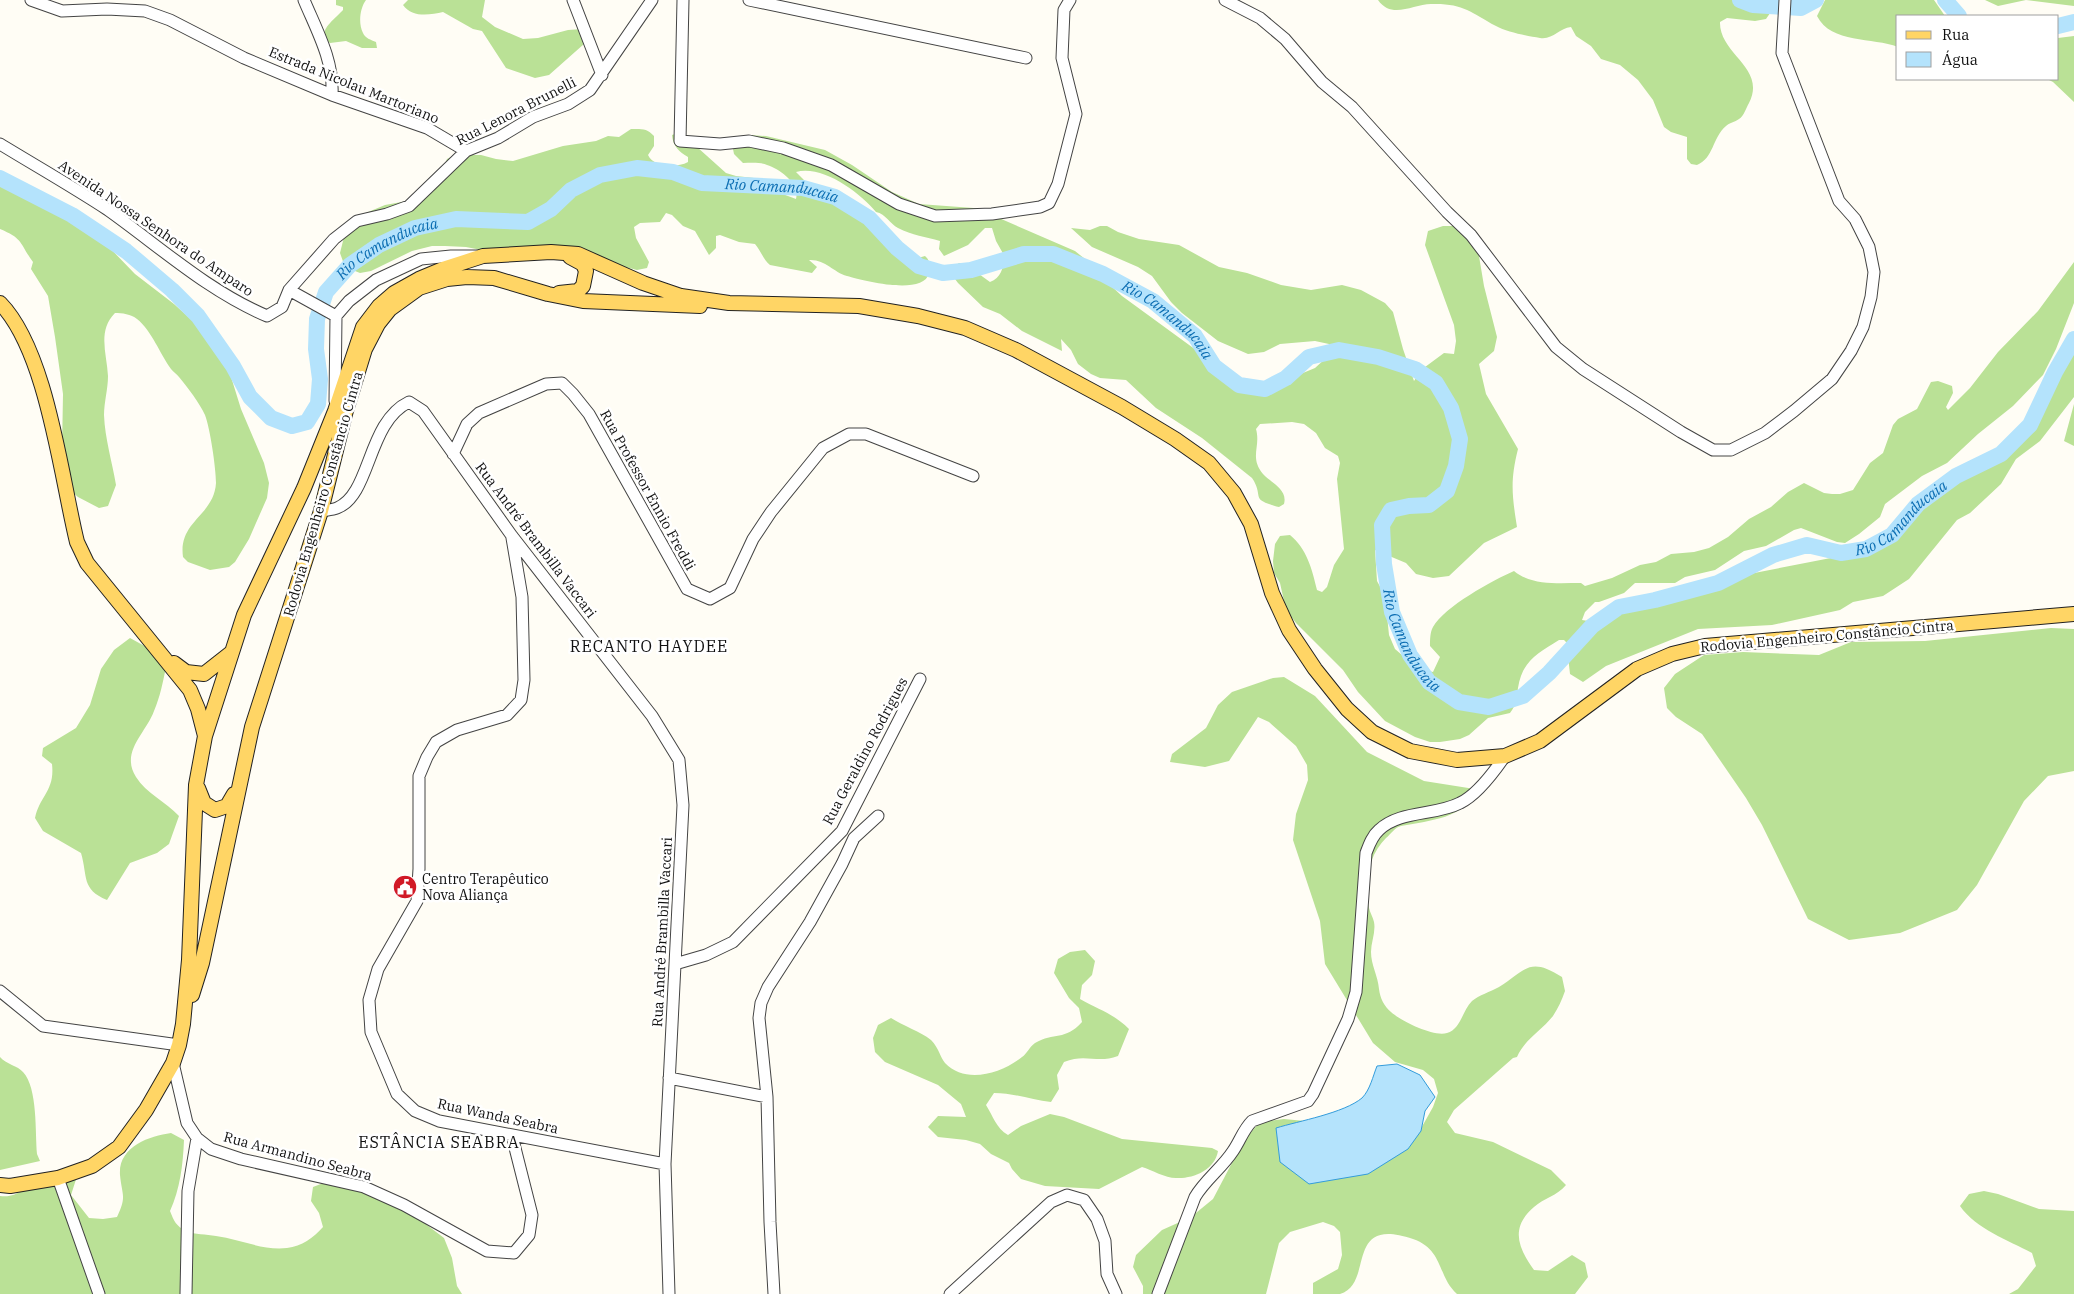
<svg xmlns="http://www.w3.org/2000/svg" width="2074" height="1294" viewBox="0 0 2074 1294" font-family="'IBM Plex Serif',serif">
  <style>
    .forest { fill: #bae196 }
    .water { fill: #b4e3fc; stroke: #339cdb }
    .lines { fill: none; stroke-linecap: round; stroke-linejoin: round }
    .river { stroke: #b4e3fc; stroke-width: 16 }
    .minor-casing { stroke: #444; stroke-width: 13 }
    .major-casing { stroke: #222; stroke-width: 16 }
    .minor { stroke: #fff; stroke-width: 11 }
    .major { stroke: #ffd565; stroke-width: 14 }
    .labels { text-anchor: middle; stroke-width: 5; stroke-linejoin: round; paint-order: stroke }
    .street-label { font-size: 14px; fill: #111; stroke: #fff }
    .poi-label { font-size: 14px; fill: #111; stroke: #fff; text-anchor: start }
    .water-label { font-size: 15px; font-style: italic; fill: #0b6db2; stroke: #fff }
    .quarter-label { font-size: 16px; letter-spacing: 1px; fill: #111; stroke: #fff }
  </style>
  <rect width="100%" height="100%" fill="#fffdf5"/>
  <path class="forest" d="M336,0H366C360,8 358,23 363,33C365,38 371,40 376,42L377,48H362L346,41L330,43C314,33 335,19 343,10V7L336,5Z
    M408,0H485L482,17L495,27L523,39L538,38L568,30L583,29L584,44L549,75L535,78L506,68L482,31L473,29L443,12C430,15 412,18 403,5Z
    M1378,0H1779L1766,19L1755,21L1727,18L1720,22C1719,54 1767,68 1749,103C1746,108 1744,116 1739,119C1735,122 1729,123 1726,126C1712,138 1714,158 1697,165L1691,164L1687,159V137L1671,132L1664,127L1653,100L1638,80L1620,65L1601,59L1591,46L1576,36L1571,27C1559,28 1553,40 1540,38C1527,36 1507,32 1496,26C1470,12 1463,3 1431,4C1413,4 1392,20 1378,0Z
    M1825,0H1934L1945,16H1898V47C1873,37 1831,44 1817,16Z
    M1985,0H2074V6L2026,0L1998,6Z
    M2074,36V102L2053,82L2047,79H2058V38Z
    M631,129C641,129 647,128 654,136V146L648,155C654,168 677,168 688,162V157C679,152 673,146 672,135L675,134L697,147L726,173L736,176L754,178L764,187L796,199C800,184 780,169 767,165C760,162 751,163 743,163L734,154L732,144L740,137L750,135L766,136L825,150L852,165L892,192L919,204L987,209L999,218L1075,251L1100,271L1109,284L1122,296L1196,350L1216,373L1231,380L1252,387L1286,380L1315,368L1326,358L1329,344L1315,341L1280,344L1264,352L1248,354L1218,341L1182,313L1171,302L1152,276L1138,267L1092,247L1071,228L1090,230L1100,226H1107L1118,232L1139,239L1179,245L1219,267L1247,273L1281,285L1311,290L1342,285L1361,290L1385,303L1393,312L1403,349L1414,381L1421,370L1444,353L1454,354L1456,341L1454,325L1425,245L1428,231L1443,226H1458L1478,250L1484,286L1497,337L1494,351L1479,364L1486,394L1518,449C1510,481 1512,495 1517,527L1484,543L1449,576L1433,578L1416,574L1406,563L1375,550L1377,581L1385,596L1389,635L1395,649L1417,668L1433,672L1440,657L1430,646C1430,640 1430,632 1433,627C1444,607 1493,580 1514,571C1532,586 1559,583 1581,583L1585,586L1612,578L1640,565L1656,562L1671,554L1694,552L1709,548L1728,537L1749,519L1771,507L1788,492L1804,483L1824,493L1832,494H1840L1853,490L1870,463L1883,453L1893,425L1898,419L1917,409L1931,382L1938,381L1952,386L1953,393L1946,407L1948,410L1970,388L1998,352L2038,311L2074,262V303L2056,349L2043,375L2013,406L1978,434L1947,463L1922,476L1885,504L1880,517L1859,534L1845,543L1837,542L1801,528L1794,530L1766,546L1744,551L1715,570L1685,577L1675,583H1635L1624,593L1599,602H1595L1585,612L1582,620L1594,622L1611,611L1638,599L1684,594L1698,584L1872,550L1889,543L1907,508L1926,492L1940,486L1950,476L1975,461L2001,450L2048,390L2074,336V397L2040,441L2016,459L2001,484L1970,513L1957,520L1909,579L1883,596L1853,602L1840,610L1772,625L1698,629L1606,666L1583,682L1570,674L1568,656L1570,646L1564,640H1559C1538,653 1522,661 1518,688C1516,698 1517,704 1510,713L1488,718L1469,735L1460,739L1440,742H1430L1415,737L1385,721L1358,692L1343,670L1296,623L1286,610L1280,583L1274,573L1273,561L1275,544L1280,536L1290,535C1307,549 1312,569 1317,590L1322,592L1327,587L1334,565L1344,549L1337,479L1340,463L1338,456L1325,448L1316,433L1304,424L1292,422L1260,424L1256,429C1261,447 1249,457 1263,474C1271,483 1288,489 1284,504L1279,507C1248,499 1265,497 1252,478L1202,438L1156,408L1126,380L1100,378L1091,374L1078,364L1071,350L1061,339L1062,351L1022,331L1000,314L983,307L958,283L949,271L959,263L965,264L990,282C1001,278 1003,268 1005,257L996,241L992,228H985L968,245L944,256L939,249L940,241C926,237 912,235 898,228C890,224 886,214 876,212C859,192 823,165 796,172L806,182L818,190L857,209L867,221L881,229L892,243L913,257L918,258L925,256C930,260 931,267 929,273C924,296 864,281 847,276C833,272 825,259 809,260L817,267L812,273L770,265C763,259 761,251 755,244L739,242L720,235L716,236V248L709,255L695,231L683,226L672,215L666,213L660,222L640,223L634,227L636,238L649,262L647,268L637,270L559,250L497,253L466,247L445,246H432L412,251L371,271L360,273L345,267L340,253L344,237L356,217L385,205L407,201L434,189L447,159L455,155H481L496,159L513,161L563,146L596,141L608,136L619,137Z
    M0,180L41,196L83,230L106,244L135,274L174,304L205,332L227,364L241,409L264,463L269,483L267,498L249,539L235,562L229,567L210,570L188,562L183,557C178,521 214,516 216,483C216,468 210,428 205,415C199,402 188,388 179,377C177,374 173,372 171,369C160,354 152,331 137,319C131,314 122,313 115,313C97,331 107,354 108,376C108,389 104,402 104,415C105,439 112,461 116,485L108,506L99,508L78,497L71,491L62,449L63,394L55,337L48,296L31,269L33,262C19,243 24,239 0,229Z
    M2074,404V446L2064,441Z
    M2051,628L2074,629V771L2048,776L2024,801L1977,885L1957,910L1900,933L1849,940L1808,919L1762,825L1746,798L1702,734L1676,717L1667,708L1664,688L1675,674L1704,655L1743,652L1819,655L1851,642L1925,641Z
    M130,638L159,654L166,667C163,682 160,697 154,711C146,733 120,752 136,777C146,793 166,802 179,816L169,844L157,853L130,863L107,900C81,889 88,877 81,853L43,831L35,818C40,795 55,791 52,764L42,756L43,748L76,728L90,705L101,669L114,650Z
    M1284,677L1315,696L1367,752L1424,781L1481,790C1460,819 1433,820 1401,826C1395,827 1391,834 1386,838C1369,855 1362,884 1369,908C1370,913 1373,917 1374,922C1376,932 1371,942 1371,952C1371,965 1378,976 1379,989C1380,998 1384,1006 1391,1012C1401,1021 1433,1037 1447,1033C1461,1029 1462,1011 1472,1001C1479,995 1490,992 1499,987C1526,970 1529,956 1562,977L1565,991C1562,1000 1558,1008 1553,1016C1541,1031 1525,1039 1517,1057L1513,1058L1454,1110L1447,1122L1455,1133L1493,1142L1551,1170L1566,1185C1557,1196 1544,1198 1534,1207C1509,1228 1519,1249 1534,1270L1548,1271L1572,1255L1585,1263L1588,1277L1575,1294H1457C1437,1276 1444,1250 1413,1239C1343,1215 1375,1284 1340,1294C1333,1294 1321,1294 1313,1294V1283L1338,1269L1342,1255L1340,1232L1334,1226L1323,1222L1290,1232L1279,1243L1266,1294H1143V1286L1133,1267L1136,1255L1162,1230L1191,1217L1213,1199L1244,1140L1260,1122L1284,1119L1419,1132L1433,1107L1438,1093L1434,1079L1423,1070L1395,1062L1373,1043L1325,964L1320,921L1293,840L1296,814L1308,780L1307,765L1296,746L1269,722L1258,717L1229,761L1205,767L1170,762L1172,754L1206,728L1218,705L1232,692L1273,678Z
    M1085,950L1095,961L1092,975L1082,985L1080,999C1099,1010 1113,1013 1129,1029L1118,1056C1097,1064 1086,1053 1064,1062L1057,1075L1059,1089L1051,1102C1032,1100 1014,1093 994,1093L986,1105C993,1116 996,1128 1008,1135L1021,1126L1050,1114L1064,1117L1122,1139L1212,1148L1218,1151C1215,1170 1193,1179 1176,1178C1165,1178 1152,1170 1142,1167L1099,1189L1045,1186L1021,1179L1012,1169L1009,1163L991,1154L980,1144L966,1140L938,1137L928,1127L938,1116L966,1117L961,1104L938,1085L885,1062L875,1052L873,1038L878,1025L891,1018C903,1026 920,1031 931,1040C939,1048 940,1057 945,1063C966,1085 1002,1073 1022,1057C1027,1054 1029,1047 1035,1043C1054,1032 1065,1041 1082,1022L1079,1008L1069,998L1054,973L1058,959L1070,952Z
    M0,1057C6,1064 18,1066 23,1072C38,1088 35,1133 37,1154L40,1161L0,1170Z
    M171,1133L184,1140C183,1165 180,1189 170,1211C174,1221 176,1226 186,1231C195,1235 206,1234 216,1236C240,1239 263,1251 287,1248C302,1246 313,1238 323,1227L319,1213L311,1201L313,1187L326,1182L369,1186L383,1189L396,1196L427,1225L444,1238L452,1258L457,1286L462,1294H0V1196C20,1198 21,1187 36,1182C50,1177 65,1174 79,1170L71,1195L89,1218L103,1219L117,1217C127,1196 122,1196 120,1175C118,1147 149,1136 171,1133Z
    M1984,1191L1998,1194L2039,1209L2074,1211V1294H2009L2018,1289L2036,1266L2032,1253C2008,1240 1976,1229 1960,1206L1969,1194Z"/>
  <path class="water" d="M1397,1064L1420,1075L1435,1097L1425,1111L1421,1131L1408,1149L1368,1174L1309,1184L1280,1162L1276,1128C1299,1121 1344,1113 1362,1098C1370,1090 1373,1076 1377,1066Z"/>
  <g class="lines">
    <g class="river">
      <path d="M1740,0L1753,5L1801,8L1816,0"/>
      <path d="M1945,0L1959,16"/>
      <path d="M2058,26L2074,22"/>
      <path id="s1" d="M0,178L72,215L126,251L172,290L198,316L233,366L250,397L271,418L292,426L307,422L318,404L320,379L316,349L317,319L326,292L350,265L379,245L415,228L456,219L528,222L551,209L571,190L600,175L637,168L673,172L702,183L803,188L835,197L869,218L897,248L919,266L943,273L971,270L1024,254H1053L1103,274L1153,301L1195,336L1214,366L1239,385L1265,389L1286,378L1309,357L1339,350L1378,357L1415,369L1436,383L1451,408L1460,439L1456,466L1447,491L1429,505L1409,506L1391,510L1382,525L1384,564L1392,612L1410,655L1429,682L1459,702L1489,707L1523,696L1549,673L1592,626L1619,607L1655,600L1718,583L1773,555L1807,545L1841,553L1866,549L1892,535L1918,504L1956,476L2001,454L2030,425L2055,372L2074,339"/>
    </g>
    <g class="minor-casing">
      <path id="minor" d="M31,0L62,11L107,9L145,11L170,20L244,58L332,95L427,128L466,151
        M304,0C317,31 334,61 332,95
        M573,0L602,75
        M683,0L680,141L720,144L749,141L783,148L831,165L899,204L935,216L992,214L1040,207L1049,203L1058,184L1076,114L1062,58L1064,10L1070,0
        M749,0L1026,58
        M1225,0L1260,18L1285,39L1322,82L1352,107L1447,212L1471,235L1556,347L1583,369L1681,432L1713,450H1731L1765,433L1794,411L1832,379L1851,351L1863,327L1871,297L1874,272L1869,247L1855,219L1839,201L1782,53L1785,0
        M0,144C36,166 73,187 108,210C160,247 208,291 267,316L282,307L289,290
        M336,316L289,290L334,239L357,221L387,214L409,206L466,151L498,138L533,117L568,104L590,90L652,0
        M335,401L336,316L349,301L376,280L421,259L451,256H476
        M453,454L467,424L479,413L546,384L562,383L573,394L589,414L687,589L710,599L730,588L753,539L771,512L823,448L849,434H866L973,476
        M321,511C326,510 332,510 337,508C371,495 367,422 409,402L423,411L512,536L652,716L679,760L683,805L665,1164L669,1294
        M512,538L522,597L524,680L521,700L507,715L457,730L436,742L427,757L419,776V869L417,901L378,969L369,1000L371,1032L397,1094L415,1111L439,1121L665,1164
        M675,964L706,955L733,942L842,831L920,679
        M0,991L43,1026L179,1045
        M173,1063L187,1123L197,1138L211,1149L241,1159L364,1187L404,1205L487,1251L514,1253L529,1235L532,1215L512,1136
        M669,1078L767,1097
        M58,1178L99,1294
        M186,1294L188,1191L197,1138
        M774,1294L770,1222L767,1097L759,1018L761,1003L768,987L810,922L842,864L854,838L878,816
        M950,1294L1051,1202L1067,1195L1084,1200L1097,1219L1105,1241L1107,1274L1116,1294
        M1158,1294L1195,1197C1205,1180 1222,1168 1233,1151C1240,1141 1243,1130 1252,1121L1308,1101L1313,1094L1348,1019L1356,992L1366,853C1369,845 1372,836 1379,830C1400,810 1435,816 1460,803C1477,795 1494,772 1505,756"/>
    </g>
    <g class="major-casing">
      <path id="major" d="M559,293L578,291L583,286L586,271L583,264L570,257
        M0,303C47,351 61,477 77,542L87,563L190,690L198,709L205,736
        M174,663L186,672L204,674L232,652
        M198,788L204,803L215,810L227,806L234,794
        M192,995L202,963L252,727L321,511L345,414L365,349L378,324L390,309L419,288L447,279L467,277L494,278L548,294L583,301L700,306
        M0,1185L10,1186L58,1178L92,1166L119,1147L146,1110L173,1063L179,1045L183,1024L189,960L196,785L205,736L244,615L304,488L335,411L363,327L379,306L394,293L419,279L443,269L483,256L551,252L578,254L643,283L681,296L729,303L859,306L918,316L965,328L1016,350L1122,407L1175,439L1209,463L1234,493L1251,524L1272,593L1289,630L1315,669L1347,709L1372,732L1410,751L1457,760L1505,756L1540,741L1637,669L1672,654L1705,646L2074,614"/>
    </g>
    <use href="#minor" class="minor"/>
    <use href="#major" class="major"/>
  </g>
  <defs>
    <g id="civic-disc" transform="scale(1.25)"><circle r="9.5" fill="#d11926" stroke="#fff"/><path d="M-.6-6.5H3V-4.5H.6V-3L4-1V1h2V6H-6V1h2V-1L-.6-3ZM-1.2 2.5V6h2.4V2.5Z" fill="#fff"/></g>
  </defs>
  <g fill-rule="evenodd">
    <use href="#civic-disc" x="405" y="887"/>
  </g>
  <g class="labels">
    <g class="street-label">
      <text transform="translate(354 85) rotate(22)" y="5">Estrada Nicolau Martoriano</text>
      <text transform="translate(516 111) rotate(-27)" y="5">Rua Lenora Brunelli</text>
      <text transform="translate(156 228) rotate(34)" y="5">Avenida Nossa Senhora do Amparo</text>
      <text transform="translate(648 490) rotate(61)" y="5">Rua Professor Ennio Freddi</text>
      <text transform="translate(323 494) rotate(-74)" y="5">Rodovia Engenheiro Constâncio Cintra</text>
      <text transform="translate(536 540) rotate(53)" y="5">Rua André Brambilla Vaccari</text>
      <text transform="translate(1827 636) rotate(-5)" y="5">Rodovia Engenheiro Constâncio Cintra</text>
      <text transform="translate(865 751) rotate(-62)" y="5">Rua Geraldino Rodrigues</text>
      <text transform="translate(662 932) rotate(-87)" y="5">Rua André Brambilla Vaccari</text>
      <text transform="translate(498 1116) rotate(12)" y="5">Rua Wanda Seabra</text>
      <text transform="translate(298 1156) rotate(15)" y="5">Rua Armandino Seabra</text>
    </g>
    <g class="poi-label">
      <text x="422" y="884">Centro Terapêutico<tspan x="422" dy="16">Nova Aliança</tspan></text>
    </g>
    <g class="water-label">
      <text dy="5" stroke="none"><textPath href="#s1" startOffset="1039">Rio Camanducaia</textPath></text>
      <text dy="5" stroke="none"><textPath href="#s1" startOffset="619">Rio Camanducaia</textPath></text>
      <text dy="5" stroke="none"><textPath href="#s1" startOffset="1474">Rio Camanducaia</textPath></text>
      <text dy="5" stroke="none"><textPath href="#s1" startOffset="2689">Rio Camanducaia</textPath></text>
      <text dy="5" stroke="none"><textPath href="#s1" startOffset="2104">Rio Camanducaia</textPath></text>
    </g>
    <g class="quarter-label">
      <text x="649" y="652">RECANTO HAYDEE</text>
      <text x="439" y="1148">ESTÂNCIA SEABRA</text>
    </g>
  </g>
  <rect x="1896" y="15" width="162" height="65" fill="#ffffff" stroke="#a0a0a0"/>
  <rect x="1906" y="31" width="25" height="8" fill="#ffd565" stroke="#a0a0a0"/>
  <text x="1942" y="40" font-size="15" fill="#111111">Rua</text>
  <rect x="1906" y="52" width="25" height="15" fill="#b4e3fc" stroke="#a0a0a0"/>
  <text x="1942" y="65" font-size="15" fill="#111111">Água</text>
</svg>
